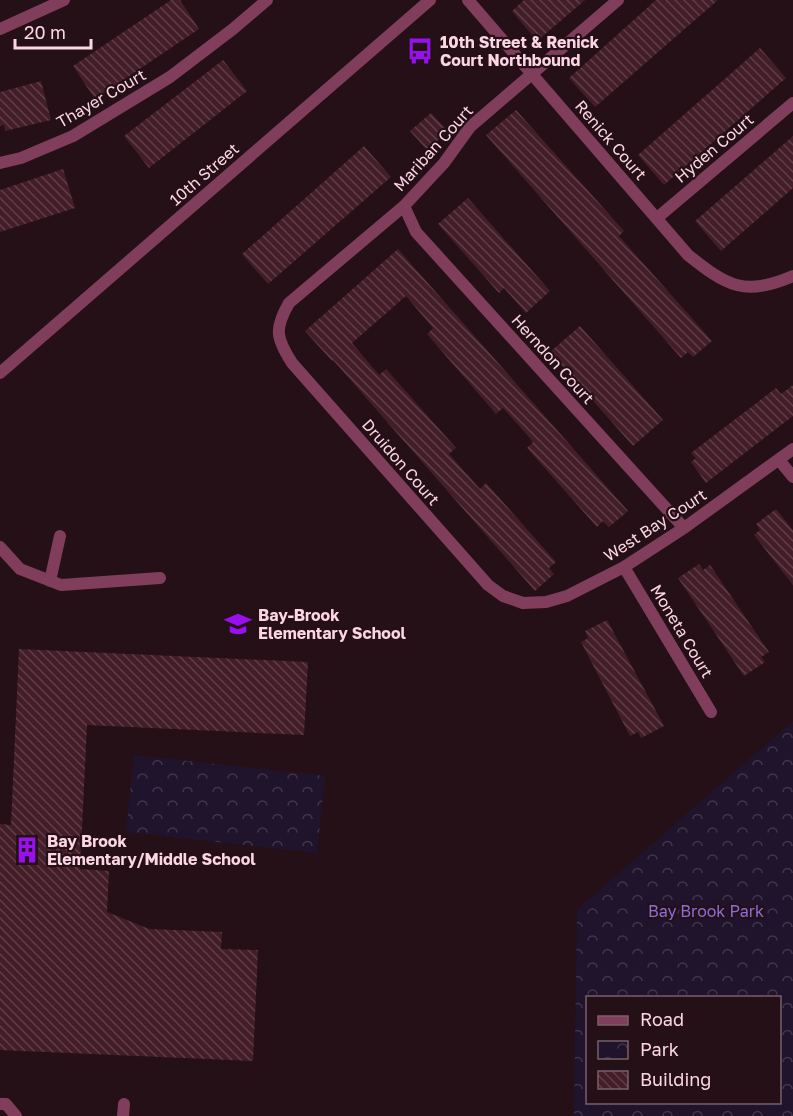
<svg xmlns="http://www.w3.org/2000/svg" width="793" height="1116" viewBox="0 0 793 1116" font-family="'Golos Text',sans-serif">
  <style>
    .park { fill: url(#park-crowns); fill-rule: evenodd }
    .building { fill: url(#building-back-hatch) }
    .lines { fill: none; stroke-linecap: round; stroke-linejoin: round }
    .service { stroke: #803e5c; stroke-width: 12 }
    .minor { stroke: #803e5c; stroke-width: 12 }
    .tertiary { stroke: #803e5c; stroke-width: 12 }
    .labels { text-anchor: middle; stroke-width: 4.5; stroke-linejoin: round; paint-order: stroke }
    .poi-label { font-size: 16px; font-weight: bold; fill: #fcd6e4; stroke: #241016; text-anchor: start }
    .street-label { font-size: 16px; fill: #fcd6e4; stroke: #241016 }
    .park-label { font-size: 16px; fill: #8b6eda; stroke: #241016 }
  </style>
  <defs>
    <pattern id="park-crowns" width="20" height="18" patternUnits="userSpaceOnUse" patternTransform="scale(1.5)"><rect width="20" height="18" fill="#20142d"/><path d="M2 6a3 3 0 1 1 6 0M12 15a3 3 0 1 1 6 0" fill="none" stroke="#41354b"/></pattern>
    <pattern id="building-back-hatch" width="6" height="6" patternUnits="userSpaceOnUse" patternTransform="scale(1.5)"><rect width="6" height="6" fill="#431e28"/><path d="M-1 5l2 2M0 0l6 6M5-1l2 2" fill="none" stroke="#5f3e47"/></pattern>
  </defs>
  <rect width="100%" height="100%" fill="#241016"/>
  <path class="park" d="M793,721V1116H574L577,910ZM588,998H780V1102H588Z
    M134,755L325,776L317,853L126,832Z"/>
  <path class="building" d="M171,0H180L199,29L95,99L73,66Z
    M524,0H585L537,41L512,11Z
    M656,0H718L595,107L569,78Z
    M760,48L786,78L664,185L638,155Z
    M223,60L247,91L149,168L124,136Z
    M41,81L51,120L5,131L4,125L0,126V92Z
    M516,110L624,231L619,236L712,341L693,357L688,352L681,358L486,135Z
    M431,113L448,131L427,150L410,131Z
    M793,136V188L721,251L695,221Z
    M364,146L391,177L268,284L242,254Z
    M63,169L75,208L0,232V190Z
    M468,198L550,291L526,313L504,288L499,293L438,224Z
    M398,249L628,511L609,527L603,521L597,527L527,448L533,442L521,428L503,408L496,414L427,334L433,328L406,296L352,343L379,375L386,369L456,448L449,454L480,489L486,483L556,562L549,568L554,574L535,591L333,360L332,361L305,331Z
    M580,326L663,420L633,446L550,352Z
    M793,385V416L706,483L691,462L696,458L691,453L776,388L781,394Z
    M776,509L793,530V585L754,535L760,530L756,524Z
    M699,564L703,570L710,565L769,652L761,657L765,662L744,676L678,578Z
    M607,620L664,726L641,738L638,732L630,736L581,642L588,638L585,631Z
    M19,649L308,662L304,735L87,725L80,869L109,871L107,912L149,929L222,932L221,949L258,950L253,1061L0,1050V824L11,825Z"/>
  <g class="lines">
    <path class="service" d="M0,547L20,569L61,585L160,578
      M50,581L60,536
      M0,1104H6L16,1116
      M123,1116L124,1104"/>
    <path class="minor" d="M468,0L688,255C727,286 744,297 793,276
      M618,0L470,127L444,163L404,206L289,303C274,329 276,338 292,363L488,585L503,596L523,603L546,602L567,596L624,567L684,528L793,449
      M0,29L64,0
      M0,163L21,158L73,136L170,77L233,29L267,0
      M404,206L416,232L684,528
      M657,218L793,103
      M779,460L793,477
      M624,567L711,712"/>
    <path class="tertiary" d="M0,373L430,0"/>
  </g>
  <defs>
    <g id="bus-bare" transform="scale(2.07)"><path d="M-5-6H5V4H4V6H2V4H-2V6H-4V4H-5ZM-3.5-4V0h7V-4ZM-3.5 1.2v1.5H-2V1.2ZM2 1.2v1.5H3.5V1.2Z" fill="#9910ee" stroke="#241016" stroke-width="2.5" paint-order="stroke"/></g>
    <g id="school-bare" transform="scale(2.07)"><path d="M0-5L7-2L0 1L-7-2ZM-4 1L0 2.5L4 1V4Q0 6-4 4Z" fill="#9910ee" stroke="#241016" stroke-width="2.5" paint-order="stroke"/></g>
    <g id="building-bare" transform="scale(2.07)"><path d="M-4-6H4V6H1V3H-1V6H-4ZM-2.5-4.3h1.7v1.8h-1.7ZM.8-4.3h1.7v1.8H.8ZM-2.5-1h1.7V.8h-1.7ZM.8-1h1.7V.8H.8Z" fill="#9910ee" stroke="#241016" stroke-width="2.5" paint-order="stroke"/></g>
  </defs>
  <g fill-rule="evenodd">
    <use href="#bus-bare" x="420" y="51"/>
    <use href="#school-bare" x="238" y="624"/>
    <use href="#building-bare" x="27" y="850"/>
  </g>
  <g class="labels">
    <g class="poi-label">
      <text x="440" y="48">10th Street &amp; Renick<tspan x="440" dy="18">Court Northbound</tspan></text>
      <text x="258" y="621">Bay-Brook<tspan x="258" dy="18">Elementary School</tspan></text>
      <text x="47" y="847">Bay Brook<tspan x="47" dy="18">Elementary/Middle School</tspan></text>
    </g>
    <g class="street-label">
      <text transform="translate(101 98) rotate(-30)" y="6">Thayer Court</text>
      <text transform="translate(611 140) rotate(49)" y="6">Renick Court</text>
      <text transform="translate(433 148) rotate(-48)" y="6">Mariban Court</text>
      <text transform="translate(714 148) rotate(-40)" y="6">Hyden Court</text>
      <text transform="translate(204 174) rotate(-41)" y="6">10th Street</text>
      <text transform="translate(553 359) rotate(48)" y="6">Herndon Court</text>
      <text transform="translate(401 462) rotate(49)" y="6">Druidon Court</text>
      <text transform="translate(655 525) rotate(-33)" y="6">West Bay Court</text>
      <text transform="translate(682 631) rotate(59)" y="6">Moneta Court</text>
    </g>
    <g class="park-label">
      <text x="706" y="917">Bay Brook Park</text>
    </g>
  </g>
  <rect x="586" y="996" width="195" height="108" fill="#241016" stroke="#7a5f68" stroke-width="1.5"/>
  <rect x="598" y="1016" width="30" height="9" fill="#803e5c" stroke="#7a5f68" stroke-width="1.5"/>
  <text x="640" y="1026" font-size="18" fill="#fcd6e4">Road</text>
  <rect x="598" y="1041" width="30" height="18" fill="url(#park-crowns)" stroke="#7a5f68" stroke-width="1.5"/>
  <text x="640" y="1056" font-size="18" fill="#fcd6e4">Park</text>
  <rect x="598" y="1071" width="30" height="18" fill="url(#building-back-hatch)" stroke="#7a5f68" stroke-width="1.5"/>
  <text x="640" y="1086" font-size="18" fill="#fcd6e4">Building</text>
  <path d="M15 39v9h76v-9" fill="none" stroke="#fcd6e4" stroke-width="3"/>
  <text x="24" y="39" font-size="18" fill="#fcd6e4" stroke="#241016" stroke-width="4.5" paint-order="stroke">20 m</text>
</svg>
